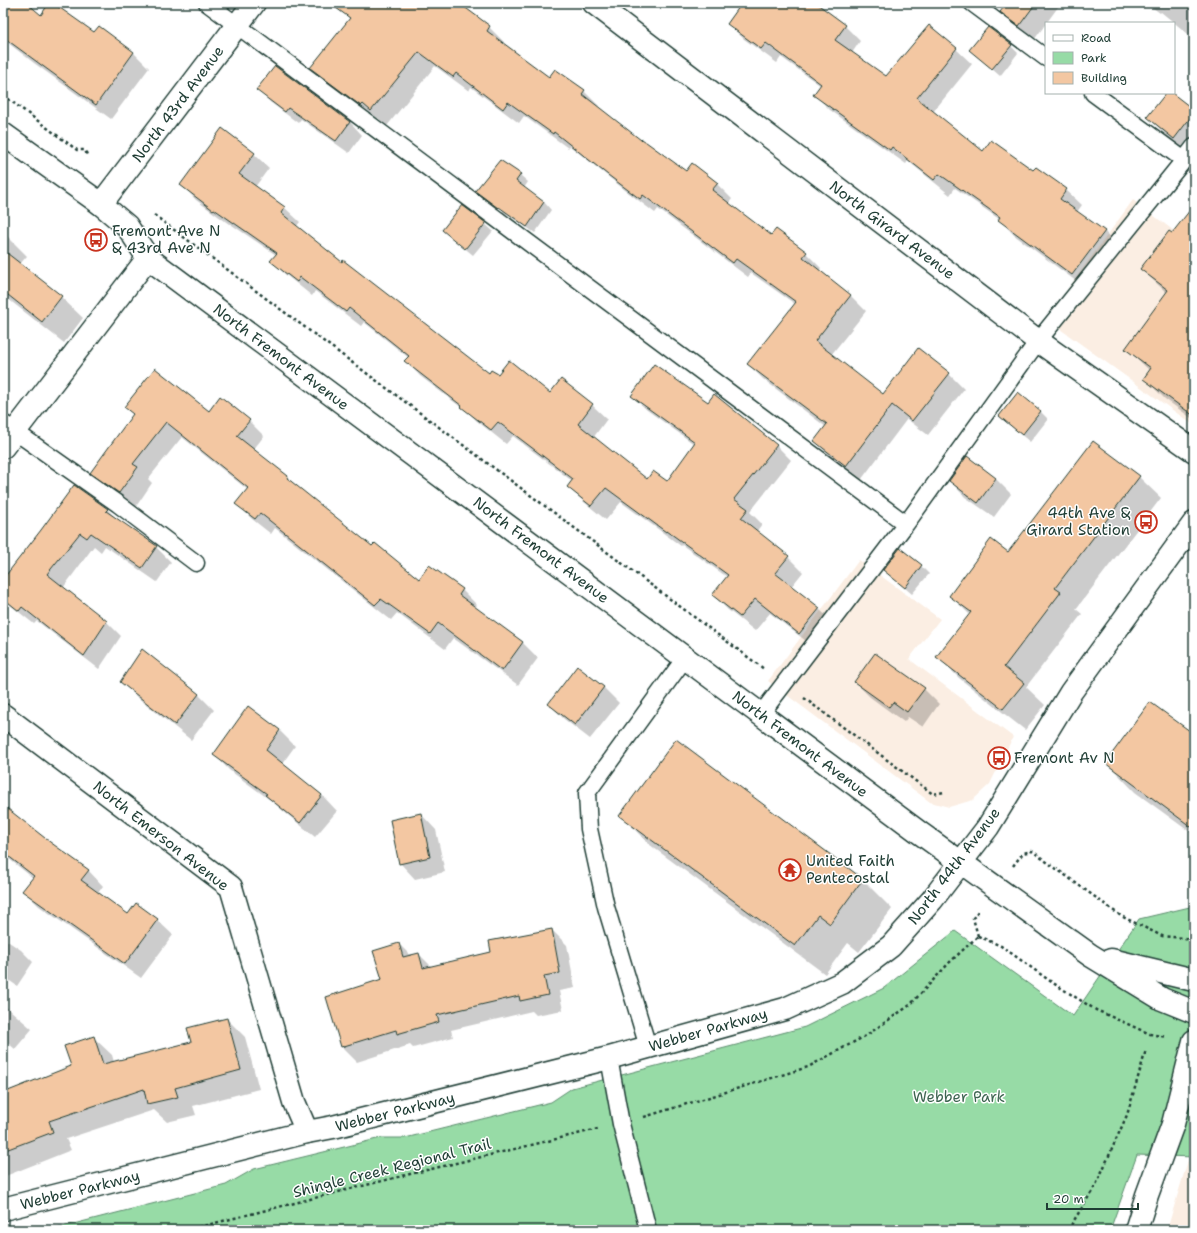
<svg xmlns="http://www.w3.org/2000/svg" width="1197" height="1233" viewBox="0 0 1197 1233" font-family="'Shantell Sans',sans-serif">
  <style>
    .built { fill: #fbeee3 }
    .green { fill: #97dba6; stroke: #5b8c6d }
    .shadow { fill: #0003 }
    .building { fill: #f3c7a2; stroke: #1f3d34 }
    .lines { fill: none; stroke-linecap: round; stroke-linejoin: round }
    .service-casing { stroke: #1f3d34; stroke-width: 19 }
    .minor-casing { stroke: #1f3d34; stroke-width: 25 }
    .tertiary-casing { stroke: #1f3d34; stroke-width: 25 }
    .path { stroke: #1f3d34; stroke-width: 2.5; stroke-dasharray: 3 3; stroke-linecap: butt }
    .service { stroke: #fff; stroke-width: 16 }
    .minor { stroke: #fff; stroke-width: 22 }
    .tertiary { stroke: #fff; stroke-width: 22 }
    .labels { text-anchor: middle; stroke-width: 3; stroke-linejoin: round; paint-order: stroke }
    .street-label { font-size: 15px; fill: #1f3d34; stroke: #fff }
    .poi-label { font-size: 15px; fill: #1f3d34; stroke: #fff; text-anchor: start }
    .park-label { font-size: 15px; fill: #3d6450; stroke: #fff }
  </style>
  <rect width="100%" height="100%" fill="#fff"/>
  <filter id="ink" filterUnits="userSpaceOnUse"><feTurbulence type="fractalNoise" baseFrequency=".025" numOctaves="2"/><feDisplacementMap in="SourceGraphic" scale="8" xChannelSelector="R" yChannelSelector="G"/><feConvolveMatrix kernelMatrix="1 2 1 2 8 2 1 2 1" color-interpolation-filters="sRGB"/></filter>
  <g filter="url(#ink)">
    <path class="built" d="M1133,200L1194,246V428L1192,424L1046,319Z
      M859,560L940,619L909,659L1013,737L990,784L973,800L949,807L930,802L768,681Z
      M1189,1157H1194V1230H1167Z"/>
    <path class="green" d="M1194,906V1157L1137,1155L1110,1230H50L226,1185L254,1169L381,1138H405L551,1102L572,1088L805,1027L884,988L955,931L1073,1016L1139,919Z"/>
    <path class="shadow" d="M3,3H25L41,16L52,3L94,34L99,27L134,53L149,68L111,119L34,63L3,39Z
      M353,3H457L489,27L504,42L503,44L549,78L584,91L599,106L598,107L641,142L686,172L717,184L732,199L728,204L771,237L806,253L821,268L819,271L851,296L866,311L831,355L883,395L919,349L949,374L964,389L928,435L907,419L861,480L830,456L815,441L826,427L763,379L748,364L795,304L751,273L748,277L658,209L655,213L625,190L570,146L568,148L524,116L519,123L471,87L469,91L435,66L387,126L378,118L377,120L327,83L312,68L350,19L345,14Z
      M744,3H807L845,26L860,41L852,53L886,77L929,26L956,49L972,64L933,112L984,152L1034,172L1036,168L1066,190L1082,205L1077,212L1104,231L1119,246L1088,290L1014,235L999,219L955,188L950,195L908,161L906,164L830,110L815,95L821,86L781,57L777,63L744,39L728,24Z
      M1008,3H1061L1034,40L1016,26L1001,12Z
      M1146,3H1194V45L1190,41L1193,38L1161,12L1160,13Z
      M1011,46L1018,53L1000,76L970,50Z
      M258,89L350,122L362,135L349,153L301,119L298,123L270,102Z
      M1168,93H1170L1194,112V158L1168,137L1148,117Z
      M254,154L269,168L255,187L285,208L300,222L296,227L342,264L489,374L498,376L550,395L561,380L592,405L607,419L593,438L647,480L668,483L694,444L647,410L632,396L708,404L714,395L777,446L791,460L750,512L762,524L756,532L788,557L803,572L791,587L819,609L834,623L815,648L770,613L755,631L728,610L713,595L727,577L682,545L681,546L621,502L606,520L583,501L568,487L572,481L513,436L506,444L477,421L470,414L420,376L406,361L409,358L364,322L361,326L315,291L312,296L286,275L271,261L276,255L229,223V224L196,200L182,185Z
      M520,175L528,182L524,188L544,202L551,210L535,233L507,214L506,215L502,212L503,210L483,195V197L476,191Z
      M1194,208V420L1165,399L1145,379L1150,371L1127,349L1167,293L1141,269Z
      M485,224L493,231L473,255L451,237Z
      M3,232L27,256L20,264L61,297L83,318L64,343L3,295Z
      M1018,394L1041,412L1048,419L1030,442L1008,424L1000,416Z
      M126,407L209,412L249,421L264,436L253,450L287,477L301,491L372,548L420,580L462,590L477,605L475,608L523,643L538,658L518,685L453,638L445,649L397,613L391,620L275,528L271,534L252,519L237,504L248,490L182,437L148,479L152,483L135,508L107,488L91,473L134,415Z
      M1094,442L1139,477L1161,498L1076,609L1082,614L1026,687L1045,705L1025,730L959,678L938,657L970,615L950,595L1009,554Z
      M967,458L996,479L1011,494L994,517L965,497L950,481Z
      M107,509L120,522L156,547L171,562L157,582L105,546L101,552L94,546L63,588L107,622L121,636L99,669L37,621L34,624L10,605L3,599V581Z
      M900,549L921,566L929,574L912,594L884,570Z
      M143,651L199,695L214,710L191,740L137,697L121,682Z
      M855,682L924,689L939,704L923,727L908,717L904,722L870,697Z
      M603,687L619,703L590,739L564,719L549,704Z
      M248,708L280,731L295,746L282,764L322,795L337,811L315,837L282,810L273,802L229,770L214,754Z
      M1194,736V835L1135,792L1106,762Z
      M3,807L50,843L88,870L103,886L98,893L129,915L157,920L173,935L141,978L39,906L24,891L33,878L3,854Z
      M421,814L436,830L445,872L415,879L400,863Z
      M621,816L862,879L892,909L859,952L848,943L825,974L650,845Z
      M552,930L567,945L575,988L559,991L563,1010L536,1015L532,1011L451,1030L453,1037L413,1048L410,1045L357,1062L342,1047L383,980L399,944L411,956L419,954L432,967L492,953Z
      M3,938L21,950L33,962L17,986L3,976Z
      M3,1004L32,1029L15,1049L3,1039Z
      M227,1019L245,1037L259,1089L193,1106L196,1115L167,1122L154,1110L66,1139L71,1150L3,1177V1094L72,1066L93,1037L112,1055L114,1062L192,1043Z"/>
    <path class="building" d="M3,3H27L41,15L49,3H53L94,32L99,26L134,52L96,105L3,37Z
      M329,3H459L490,26L487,31L549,77L555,69L585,90L582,94L641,140L642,139L686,171L692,163L718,183L712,190L771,235L776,229L807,252L803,257L851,295L815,341L883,394L918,348L950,373L912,421L892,405L846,466L814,441L827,424L747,364L796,302L736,259L733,263L643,195L640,199L608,175L554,132L553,134L508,102L503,109L456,73L453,77L419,52L371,111L363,104L361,106L310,68L350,18Z
      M742,3H816L846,25L835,40L886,76L929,25L957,48L917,98L983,151L991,140L1033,170L1036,167L1067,189L1060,199L1105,231L1072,275L998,220L1000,217L939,174L934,180L892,147L890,150L813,95L821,84L766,43L761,49L727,24Z
      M1007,3H1036L1019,26L1000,12Z
      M988,27L1012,45L992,69L969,50Z
      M275,66L350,122L336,141L288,108L285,112L256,90Z
      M1166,93H1172L1194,110V113L1174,139L1147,117Z
      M222,128L255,153L239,174L285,207L281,213L342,262L343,260L489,373L491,370L498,374L509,360L550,393L561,379L593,404L578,424L647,479L653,471L667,481L695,442L631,396L654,364L708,402L714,394L777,445L734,499L748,509L741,518L789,556L775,573L820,608L799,634L755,599L740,617L712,595L728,575L667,531L666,532L606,488L591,506L567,487L573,479L498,422L491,430L461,407L462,406L404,361L409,356L349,308L346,312L300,277L297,282L270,261L277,253L214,209L213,210L180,185Z
      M500,160L521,174L516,181L544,202L527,227L499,207L498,208L475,191Z
      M462,205L486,223L465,249L442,230Z
      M1194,205V416L1143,379L1151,368L1125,349L1168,290L1140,269L1169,231L1172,233Z
      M3,250L62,296L42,322L3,291Z
      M155,368L209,411L220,396L250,420L237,436L288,476L287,478L372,546L375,543L419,579L429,565L463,589L459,595L523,642L502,671L438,623L430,634L381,599L375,605L260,513L255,519L235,504L248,488L166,422L133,464L138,467L119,493L90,473L133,414L124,407Z
      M1018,392L1041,411L1022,435L999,416Z
      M1093,441L1140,476L1055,588L1061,592L1004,667L1024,683L1003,709L936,657L971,612L949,596L991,539L1008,552Z
      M967,456L996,478L978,503L949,481Z
      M74,485L108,509L106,511L157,546L142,568L91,533L87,538L80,533L47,574L107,621L84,656L22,607L19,611L3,598V579L41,530Z
      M900,548L922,565L905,588L883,570Z
      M142,649L199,694L175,725L120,682Z
      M875,653L925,688L907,712L893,702L889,707L854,682Z
      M577,666L604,687L575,725L548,704Z
      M1150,702L1194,734V829L1105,763Z
      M248,706L280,730L266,750L322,795L300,823L265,795L267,794L213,755Z
      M676,739L863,879L830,924L818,915L795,946L619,816Z
      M3,805L50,842L89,870L81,880L128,914L136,903L158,919L125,964L22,891L34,876L3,852Z
      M421,813L430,857L399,864L390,820Z
      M552,929L560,973L544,976L548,995L520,1001L519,996L437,1015L439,1022L397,1034L396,1030L341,1047L326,997L382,979L373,951L399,943L403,957L419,953L423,968L491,952L489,941Z
      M227,1018L241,1070L175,1088L178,1097L147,1104L144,1089L49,1121L53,1132L3,1151V1093L71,1066L64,1046L94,1036L103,1064L191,1042L187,1028Z"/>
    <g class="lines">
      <g class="service-casing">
        <path id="service" d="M207,3L906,524
          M972,3L1046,58
          M1093,93L1184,160
          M3,423L118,504L196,563
          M761,714L906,524L1038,341L1184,160L1194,147
          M648,1047L606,907L589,829L587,793L685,658
          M609,1058L621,1124L648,1230"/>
      </g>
      <g class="minor-casing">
        <path id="minor" d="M594,3L1038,341L1194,451
          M101,204L254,3
          M3,447L148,258
          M3,715L231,887L294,1102L307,1132"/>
      </g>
      <g class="tertiary-casing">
        <path id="tertiary" d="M3,134L101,204L127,226L148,258L920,833L1090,955L1162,999L1194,1012
          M1111,960L1194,980
          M3,1209L307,1132L333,1127L609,1058L785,1009L842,983L891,946L932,900L988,827L1071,692L1194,523
          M1136,1230L1147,1195L1173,1124L1194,1041"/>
      </g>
      <path class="path" d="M3,95L77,150H85L87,155
        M154,215L764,669
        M804,698L933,794L945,792
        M1013,866L1023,853L1032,851L1121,916L1162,936L1194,939
        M978,936L973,918L979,910
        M978,936L1001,946L1053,983L1096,1010L1150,1034L1167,1037
        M644,1117L808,1067L867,1035L910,1005L950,962L978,936
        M187,1230L402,1176L598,1129
        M1068,1230L1096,1185L1127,1115L1146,1050"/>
      <use href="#service" class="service"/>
      <use href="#minor" class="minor"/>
      <use href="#tertiary" class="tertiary"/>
    </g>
  </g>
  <defs>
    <g id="bus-ring" transform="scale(1.15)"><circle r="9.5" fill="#fff" stroke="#c8321e" stroke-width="1.5"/><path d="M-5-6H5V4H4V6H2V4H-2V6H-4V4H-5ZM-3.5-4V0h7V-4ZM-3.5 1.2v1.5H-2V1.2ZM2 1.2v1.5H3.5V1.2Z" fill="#c8321e"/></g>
    <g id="temple-ring" transform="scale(1.15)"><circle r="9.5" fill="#fff" stroke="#c8321e" stroke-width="1.5"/><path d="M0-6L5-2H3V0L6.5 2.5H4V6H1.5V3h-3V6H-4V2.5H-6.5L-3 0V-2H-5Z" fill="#c8321e"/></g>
  </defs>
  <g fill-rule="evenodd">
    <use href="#bus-ring" x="96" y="240"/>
    <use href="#bus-ring" x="1146" y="522"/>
    <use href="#bus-ring" x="999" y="758"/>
    <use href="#temple-ring" x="790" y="870"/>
  </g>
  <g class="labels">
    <g class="street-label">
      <text transform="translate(178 104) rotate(-53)" y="5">North 43rd Avenue</text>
      <text transform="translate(892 230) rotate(37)" y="5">North Girard Avenue</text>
      <text transform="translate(281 357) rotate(37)" y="5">North Fremont Avenue</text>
      <text transform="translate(541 550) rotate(37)" y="5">North Fremont Avenue</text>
      <text transform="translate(800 744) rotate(37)" y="5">North Fremont Avenue</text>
      <text transform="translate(161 836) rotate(38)" y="5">North Emerson Avenue</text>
      <text transform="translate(954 866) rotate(-53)" y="5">North 44th Avenue</text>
      <text transform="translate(708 1030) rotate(-16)" y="5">Webber Parkway</text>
      <text transform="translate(395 1112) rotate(-14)" y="5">Webber Parkway</text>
      <text transform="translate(392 1168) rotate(-14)" y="5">Shingle Creek Regional Trail</text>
      <text transform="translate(80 1190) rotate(-14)" y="5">Webber Parkway</text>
    </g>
    <g class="poi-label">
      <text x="112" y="236">Fremont Ave N<tspan x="112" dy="17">&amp; 43rd Ave N</tspan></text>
      <text x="1130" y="518" text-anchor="end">44th Ave &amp;<tspan x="1130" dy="17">Girard Station</tspan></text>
      <text x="1014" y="763">Fremont Av N</text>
      <text x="806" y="866">United Faith<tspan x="806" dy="17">Pentecostal</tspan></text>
    </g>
    <g class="park-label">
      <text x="959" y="1102">Webber Park</text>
    </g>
  </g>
  <rect width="1197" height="1233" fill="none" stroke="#fff" stroke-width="16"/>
  <rect x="8" y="8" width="1181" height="1217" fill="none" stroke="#1f3d34" stroke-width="1.5" filter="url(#ink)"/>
  <rect x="1045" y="22" width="130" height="72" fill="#ffffff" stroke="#a5b1ae"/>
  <rect x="1053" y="35" width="20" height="6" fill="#ffffff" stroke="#a5b1ae"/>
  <text x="1081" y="42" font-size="12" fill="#1f3d34">Road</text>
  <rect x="1053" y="52" width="20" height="12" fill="#97dba6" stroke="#a5b1ae"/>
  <text x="1081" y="62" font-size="12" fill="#1f3d34">Park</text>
  <rect x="1053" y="72" width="20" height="12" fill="#f3c7a2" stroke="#a5b1ae"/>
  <text x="1081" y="82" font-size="12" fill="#1f3d34">Building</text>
  <path d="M1047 1203v6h91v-6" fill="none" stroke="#1f3d34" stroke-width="2"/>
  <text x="1053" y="1203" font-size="12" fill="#1f3d34" stroke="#ffffff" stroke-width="3" paint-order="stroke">20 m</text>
</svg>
